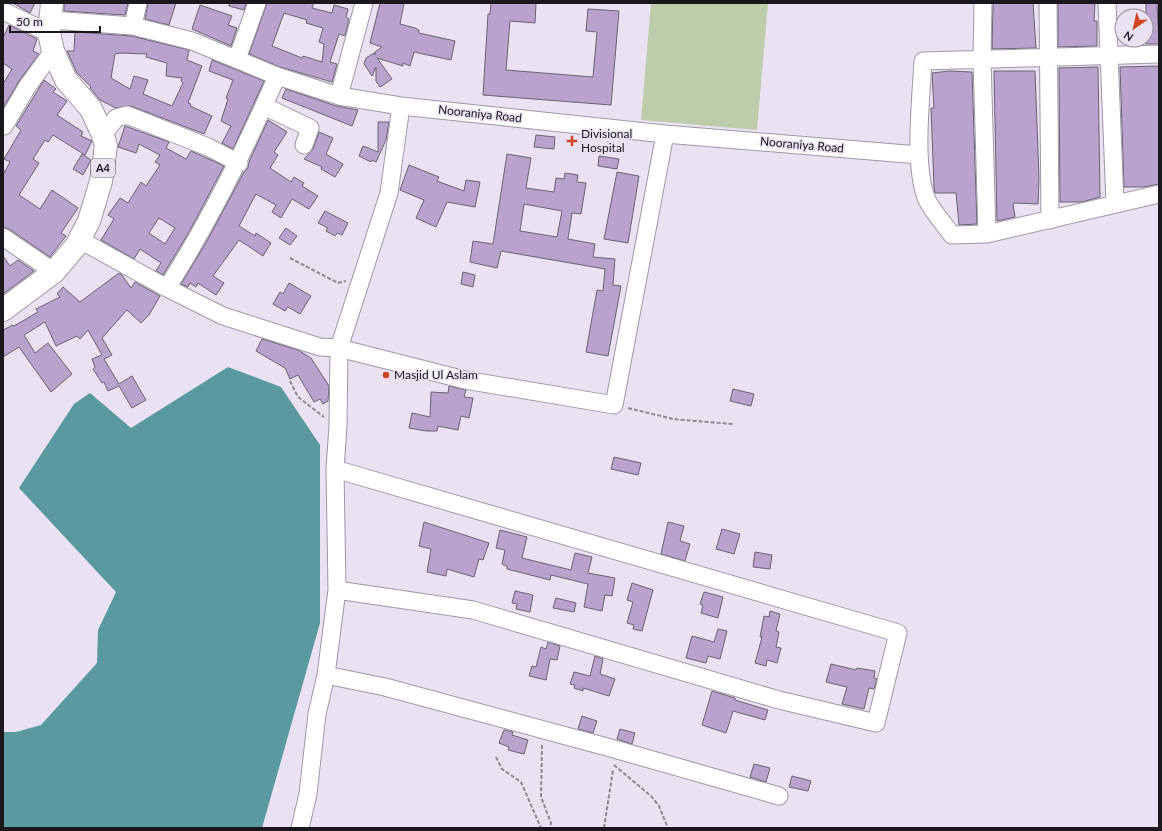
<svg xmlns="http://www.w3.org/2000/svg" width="1162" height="831" viewBox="0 0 1162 831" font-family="Lato,sans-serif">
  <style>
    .green { fill: #bfccab }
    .water { fill: #5a99a0 }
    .building { fill: #b9a3ce; stroke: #696270; fill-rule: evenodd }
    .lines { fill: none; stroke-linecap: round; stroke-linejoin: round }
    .minor-casing { stroke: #9e97a6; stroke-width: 19 }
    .highway-casing { stroke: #9e97a6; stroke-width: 24 }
    .path { stroke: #8d8792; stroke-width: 2; stroke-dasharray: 4 2; stroke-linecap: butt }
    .minor { stroke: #fff; stroke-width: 17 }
    .highway { stroke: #fff; stroke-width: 22 }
    .poi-dot { fill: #d04624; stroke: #eae2f2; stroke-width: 1.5 }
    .labels { text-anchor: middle; stroke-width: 3; stroke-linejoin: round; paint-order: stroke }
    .shield { fill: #eae2f2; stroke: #58545d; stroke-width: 1 }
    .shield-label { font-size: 11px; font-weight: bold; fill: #1a171d }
    .street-label { font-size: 12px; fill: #1a171d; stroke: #eae2f2 }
    .poi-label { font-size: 12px; fill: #1a171d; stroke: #eae2f2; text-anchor: start }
  </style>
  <rect width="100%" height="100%" fill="#eae2f2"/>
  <path class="green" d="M651,3H768L757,130L641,120Z"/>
  <path class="water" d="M228,367L281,387L320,445V623L262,828H3V732H16L41,725L97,663L98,630L116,592L19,488L74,404L90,393L131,428Z"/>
  <path class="building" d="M13,3H35L30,13Z
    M64,3H128L125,15L64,11Z
    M148,3H176L169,25L145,19Z
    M229,3H246L244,10L229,6Z
    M267,3H314L312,8L332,13L334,5L348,9L346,17L349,19L345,36L339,34L330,62L337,64L332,82L280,67L249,54ZM284,13L307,20L306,23L323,28L319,42L324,44L322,62L303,56L302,58L272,46Z
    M380,3H404L400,24L415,28L419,30V33L455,41L451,60L414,52L410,66L403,63V66L377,58L392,79L380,87L376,81V67L372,76L364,64L366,58L374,53L375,55V52L382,47L370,43Z
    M491,3H536L535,23L510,21L506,70L593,77L597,32L586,31L588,9L619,11L611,105L483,95L488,14H490Z
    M993,3H1033L1036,48L992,49Z
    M1058,3H1095L1094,21H1097V46L1058,47Z
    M1146,3H1157L1159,44H1146Z
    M200,5L232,16L228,25L237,28L231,46L192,29Z
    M9,25L37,39L33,51L39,54L19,81L3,108V84L12,69L3,63V38Z
    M75,32L131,36L189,50L187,60L202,66L188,103L191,104L190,106L212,116L204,134L131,106L116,108L100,100L90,88L91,87L77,73L67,51H74ZM120,53L147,54L146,57L167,63L166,76L182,78L181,81L183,83L172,106L143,94L148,80L134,76L130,89L111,78L115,54Z
    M212,60L264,81L233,149L222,143L231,126L221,121L228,99L226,98L233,80L209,71Z
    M1159,66V184L1143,187H1124L1120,67Z
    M1098,67L1100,197L1082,202H1060L1059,68Z
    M949,71L972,72L977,224L959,225L956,193H935L934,187L931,108H934L932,73Z
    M994,71H1035L1039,178L1038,204L1015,203L1013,204L1015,217L997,221Z
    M44,80L56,89L53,92L67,101L57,115L83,132L81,136L92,141L85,155L53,135L48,142L45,140L33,159L39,163L19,195L40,209L52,190L78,208L61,233L66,236L50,257L9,229L3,227V175L10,162L4,159L21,130L16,126Z
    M286,89L336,106L358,110L352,126L282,98Z
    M268,120L287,132L274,152L278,155L270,168L291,182L294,177L304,183L302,186L318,196L309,209L292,199L281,218L272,212L276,205L256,194L239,226L255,236L256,233L271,243L263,256L239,240L213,276L224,283L216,295L198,283L196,287L190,283L188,287L181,284L207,241L244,172L248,168L249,162Z
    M378,122H389L386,140L376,162L372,160L371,162L359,156L363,146L378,152Z
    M125,126L169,142L166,148L186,159L191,151L224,166L189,232L163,275L156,271L161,263L140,249L134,259L101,240L114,219L108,215L120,198L128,203L141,182L146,186L160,165L155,162L160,155L139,144L136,153L118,147ZM159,218L175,228L165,244L149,233Z
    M319,132L333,138L326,154L343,164L335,177L321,169L322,167L304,159L313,149Z
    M536,135L555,137L554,149L534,147Z
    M82,154L91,160L83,175L73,169Z
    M507,154L531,158L526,188L554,192L556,178L564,179L565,173L578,175L577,182L586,183L581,214L572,213L568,239L595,244L593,257L615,259L613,285L621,286L608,356L586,352L597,290L603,291L605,269L501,251L497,268L470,262L473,241L493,244ZM524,204L562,211L557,237L520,231Z
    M599,156L619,159L617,169L598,166Z
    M409,165L439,177L437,181L464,191L466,180L480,182L475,207L447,202L436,227L416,218L424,200L400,190Z
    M617,172L639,176L628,243L604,239Z
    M325,211L348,223L342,235L337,233L335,236L326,231L328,228L318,223Z
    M286,228L297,236L290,245L279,238Z
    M3,256L10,266L18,260L34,271L3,294Z
    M463,272L475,275L473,287L461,284Z
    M119,273L122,275L131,288L135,282L160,296L149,315L141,323L127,310L102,338L112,355L104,359L119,384L132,376L146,400L132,408L119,386L108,391L104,382L102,383L93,369L95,367L92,359L102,355L88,330L80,339L77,336L56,346L45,322L24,335L35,353L48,343L72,374L51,392L19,347L3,357V330L13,325L14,326L38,312L36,309L60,297L57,294L63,287L80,302Z
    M289,283L311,296L300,314L288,307L285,311L273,304L280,292L283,294Z
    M262,339L298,350L311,358L329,386L328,401L323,404L320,399L314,402L298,375L290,379L285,368L256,351Z
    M449,386L466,390L464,397L473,398L469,418L461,416L458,430L438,426L437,431H426L409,428L412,413L430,417L431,392L448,393Z
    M733,389L754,394L751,406L730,401Z
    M614,457L641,463L638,475L611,469Z
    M424,522L489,543L483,560L479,559L474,577L447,569L446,576L427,572L431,549L419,546Z
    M668,522L684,526L680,541L690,544L685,561L661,554Z
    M722,529L740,534L734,554L716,549Z
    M500,530L527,537L522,558L571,570L575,553L592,557L588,573L615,578L612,596L605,595L602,611L584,607L588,584L551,575L550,580L507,569V566L502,564L505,550L496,548Z
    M755,552L772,555L770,569L753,567Z
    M632,583L653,590L642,631L633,629L634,625L627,623L633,602L627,600Z
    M515,591L533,595L530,612L516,609L517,604L512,603Z
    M704,592L723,597L718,618L701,613L703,605L700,604Z
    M556,598L576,603L574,612L553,608Z
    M770,611L780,614L776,631L779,632L776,647L781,648L777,663L767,660L766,666L755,663L762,637H760L764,616L769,617Z
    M718,629L727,631L720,659L708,656L706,663L686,658L692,636L714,642Z
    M548,642L560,646L557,660L550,659L546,680L529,676L532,666L536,667L541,647L546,649Z
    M595,656L603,659L600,674L615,679L609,696L583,688V691L574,688L575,685L570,684L574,672L590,676Z
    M831,664L856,670L857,668L875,671L874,678L877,679L874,689L869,688L864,709L842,704L847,687L826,682Z
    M712,691L735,698V700L768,710L765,720L733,711L726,733L702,725Z
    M582,716L597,721L593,733L578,729Z
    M620,729L635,733L632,744L617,739Z
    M504,730L513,732L512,735L528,740L524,754L508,750L509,747L499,743Z
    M754,764L770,768L766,782L750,777Z
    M792,776L811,781L808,791L789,787Z"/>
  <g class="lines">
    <g class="minor-casing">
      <path id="minor" d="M983,3L982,59L987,234
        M1048,3L1050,220
        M1107,3L1115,204
        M3,11L49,33
        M51,20L133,26L192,41L277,76L339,96L401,106L665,134L919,155
        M133,26L138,3
        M1159,54L923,61C921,99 913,167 927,200C933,212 944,224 952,235L987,234L1159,194
        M237,59L257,3
        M277,76C245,150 210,220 167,288L223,316L320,347L339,348L389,193L401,106
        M339,96L364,3
        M264,106L310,128L304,145
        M3,126H4L27,87L53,51
        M103,135L116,118L127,115L208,147L239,163
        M3,237L54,272
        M80,240L167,288
        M335,469L898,633L876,723L779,700L473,610L337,590
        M326,675L385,687L607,747L779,796
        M300,828L308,794L317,714L326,675L337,590L335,469L338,426L339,348L465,380L614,405L665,134"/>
    </g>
    <g class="highway-casing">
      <path id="highway" d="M3,310L54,272L76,246L89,221L101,181L106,146L103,135L91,109L66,80L53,51L49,33L52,3"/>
    </g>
    <path class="path" d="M290,258L338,283L346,281
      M290,381L298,397L324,417
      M628,408L673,419L733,424
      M542,745L541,797L551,823L550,828
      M496,757L502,769L521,782L541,828
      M614,765L651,796L659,806L668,828
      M604,828L613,770"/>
    <use href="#minor" class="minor"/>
    <use href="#highway" class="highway"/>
  </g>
  <g class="poi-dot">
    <path d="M570 135h4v4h4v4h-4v4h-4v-4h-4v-4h4z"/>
    <circle cx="386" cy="375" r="4"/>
  </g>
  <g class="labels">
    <rect class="shield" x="91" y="159" width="24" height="18" rx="3"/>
    <g class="shield-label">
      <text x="103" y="172">A4</text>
    </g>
    <g class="street-label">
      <text transform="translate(480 114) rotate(6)" y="4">Nooraniya Road</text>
      <text transform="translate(802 145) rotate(5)" y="4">Nooraniya Road</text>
    </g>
    <g class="poi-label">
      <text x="581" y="138">Divisional<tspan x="581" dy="14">Hospital</tspan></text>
      <text x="394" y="379">Masjid Ul Aslam</text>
    </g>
  </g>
  <rect width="1162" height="831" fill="none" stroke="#1a171d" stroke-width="8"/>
  <g transform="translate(1134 28) rotate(214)"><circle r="19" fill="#eae2f2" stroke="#97919d"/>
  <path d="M0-3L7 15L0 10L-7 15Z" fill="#d04624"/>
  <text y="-6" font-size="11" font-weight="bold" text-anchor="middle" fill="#1a171d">N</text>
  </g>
  <path d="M10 26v6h90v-6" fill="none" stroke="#1a171d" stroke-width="2"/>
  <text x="16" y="26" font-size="12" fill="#1a171d" stroke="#eae2f2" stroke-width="3" paint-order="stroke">50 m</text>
</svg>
